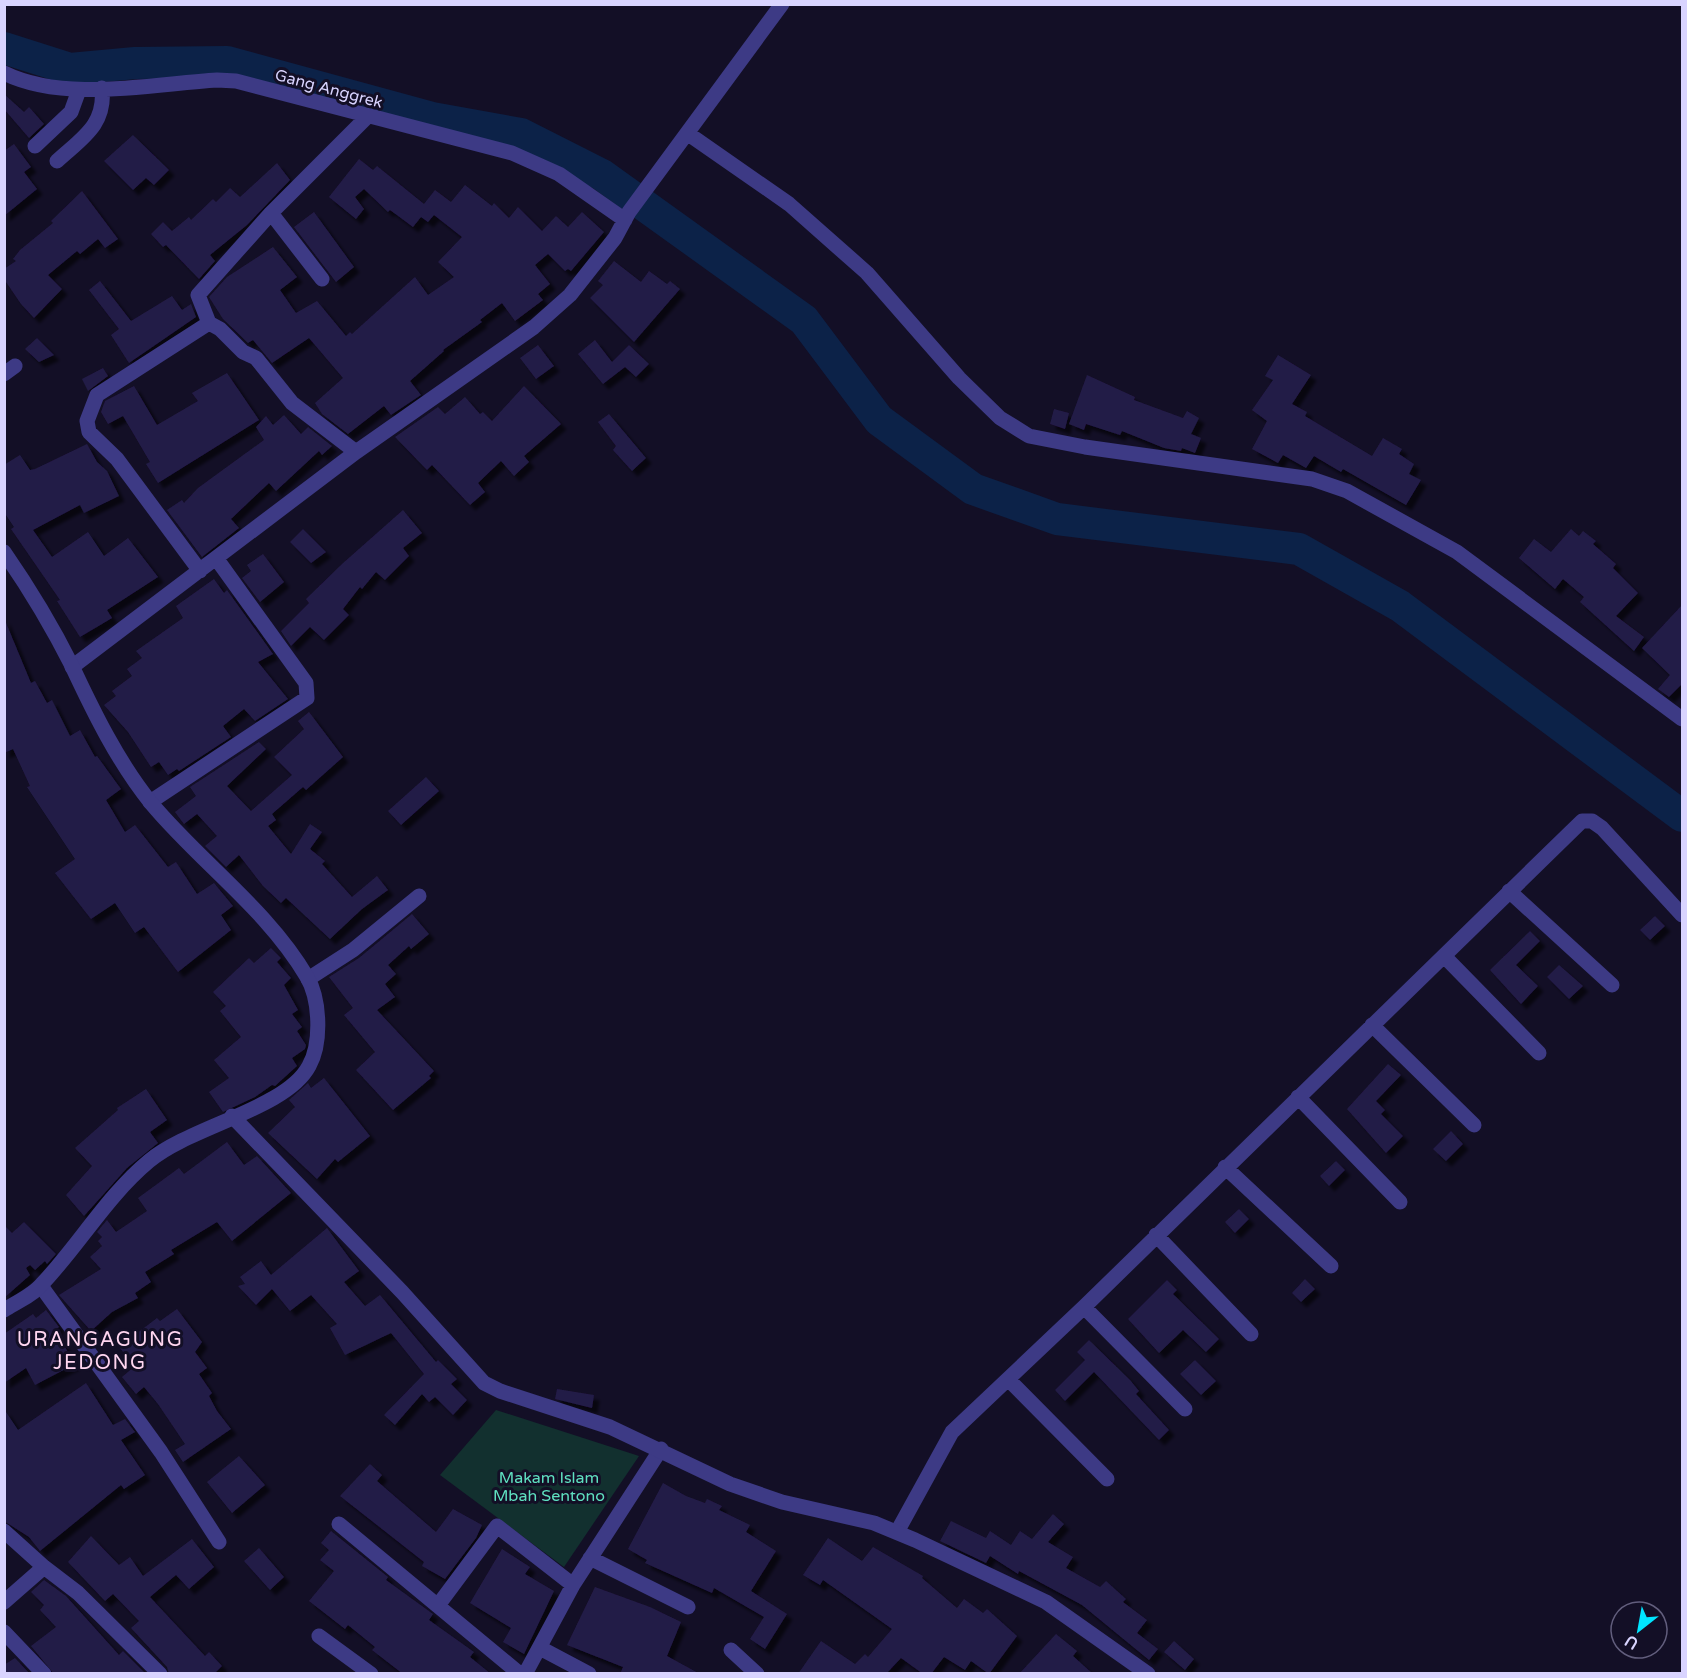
<svg xmlns="http://www.w3.org/2000/svg" width="1687" height="1678" viewBox="0 0 1687 1678" font-family="'Varela Round',sans-serif">
  <style>
    .green { fill: #12302f }
    .lines { fill: none; stroke-linecap: round; stroke-linejoin: round }
    .river { stroke: #0c2248; stroke-width: 32 }
    .building { fill: #241b47; filter: url(#shadow) }
    .minor { stroke: #3d3a85; stroke-width: 15 }
    .tertiary { stroke: #3d3a85; stroke-width: 15 }
    .labels { text-anchor: middle; stroke-width: 6; stroke-linejoin: round; paint-order: stroke }
    .street-label { font-size: 16px; fill: #d9d4ff; stroke: #130f26 }
    .park-label { font-size: 16px; fill: #5fe0c0; stroke: #130f26 }
    .quarter-label { font-size: 20px; letter-spacing: 1.5px; fill: #ffd6f0; stroke: #130f26 }
  </style>
  <defs>
    <filter id="shadow"><feDropShadow dx="5.5" dy="5.5" stdDeviation="1.5" flood-color="#0009"/></filter>
  </defs>
  <rect width="100%" height="100%" fill="#130f26"/>
  <path class="green" d="M496,1410L639,1456L564,1567L440,1475Z"/>
  <g class="lines">
    <path class="river" d="M4,48L70,69L135,63L227,62L432,118L521,134L602,175L804,320L879,420L973,489L1057,519L1299,549L1400,606L1682,816"/>
  </g>
  <path class="building" d="M4,94L24,112L29,107L44,124L29,138L4,109Z
    M133,135L169,170L154,185L146,178L133,190L104,161Z
    M14,144L31,167L24,172L37,189L4,216V151Z
    M359,159L373,170L377,166L424,204L435,190L451,202L465,185L492,206L494,203L509,218L518,207L542,231L556,216L568,227L582,212L604,232L571,271L568,269L565,271L548,254L535,265L550,284L538,294L543,300L515,321L502,303L480,320L482,322L443,350L444,351L410,381L421,395L391,415L384,406L348,434L322,414L315,403L343,378L309,338L272,363L253,340L248,343L223,319L209,297L227,277L273,247L297,277L280,290L296,313L317,301L346,336L350,332L352,334L415,277L428,295L454,277L438,262L462,237L434,215L428,222L421,217L413,227L390,210L388,212L364,189L355,197L364,209L356,219L329,197Z
    M277,163L290,180L247,225L210,255L215,261L199,279L166,245L163,247L151,234L163,222L172,231L189,217L191,220L213,199L216,202L230,188L240,197Z
    M82,191L118,239L105,248L98,239L80,254L77,251L48,275L62,289L34,318L21,304L4,279V269L16,261L13,259L20,250L53,223L51,221Z
    M314,212L354,267L336,282L294,227Z
    M614,261L641,282L649,271L667,284L670,281L680,289L634,342L590,298L603,285L598,281Z
    M100,281L131,321L172,296L182,310L191,304L196,317L129,363L111,335L119,329L89,290Z
    M37,338L54,355L39,362L25,349Z
    M595,340L612,362L629,345L649,364L636,377L625,367L603,384L578,354Z
    M538,345L554,366L536,379L520,358Z
    M1278,355L1311,375L1292,404L1307,412L1305,416L1372,456L1383,438L1402,449L1399,454L1414,464L1409,474L1421,480L1406,505L1343,469L1341,472L1314,456L1306,468L1283,455L1278,463L1252,449L1267,421L1252,410L1273,380L1265,376Z
    M103,368L108,376L88,391L82,379Z
    M227,373L259,420L158,483L146,464L150,462L123,416L108,424L101,412L105,401L134,386L157,425L198,401L192,393Z
    M1087,375L1135,397L1134,400L1183,418L1187,411L1199,418L1191,434L1201,438L1195,453L1182,448L1181,451L1164,448L1122,431L1120,435L1086,424L1084,430L1069,424Z
    M524,386L561,424L524,456L529,462L514,476L501,461L478,483L485,492L470,505L432,465L427,470L395,437L438,407L445,414L465,397L480,414L483,412L492,421Z
    M1054,409L1069,413L1065,429L1050,424Z
    M609,414L646,458L632,471L613,450L616,446L598,422Z
    M284,415L301,434L308,427L332,446L322,455L319,451L276,491L269,483L231,519L239,528L202,557L167,510L182,500L184,503L198,488L264,440L256,427L266,416L273,425Z
    M87,444L97,462L107,471L119,496L84,513L80,505L33,530L52,557L88,532L104,556L128,538L158,577L107,610L112,618L80,637L57,601L60,600L11,529L14,527L4,512V465L20,455L30,470L35,469Z
    M403,510L422,533L403,548L409,556L385,580L376,572L362,589L360,587L343,609L349,615L324,640L310,627L291,646L281,631L309,603L306,599L342,564Z
    M303,529L326,552L311,563L290,542Z
    M1571,529L1579,536L1583,531L1596,541L1593,544L1616,564L1613,568L1638,593L1616,616L1644,637L1634,651L1580,602L1584,597L1563,579L1555,589L1519,558L1534,539L1551,552Z
    M263,554L284,582L260,602L242,578L251,571L247,565Z
    M214,579L224,593L227,590L273,654L258,662L288,699L255,721L244,709L223,726L231,737L179,771L177,769L168,775L159,762L151,767L128,732L104,705L116,696L112,691L132,676L127,669L142,658L136,651L183,618L176,606Z
    M1683,604V687L1681,685L1669,697L1658,689L1670,675L1642,648Z
    M4,618L31,683L35,681L47,703L52,700L70,736L80,730L95,757L97,756L121,789L106,800L125,832L135,825L168,867L176,862L197,894L214,883L233,906L221,915L231,930L178,972L144,927L135,933L115,903L91,919L55,873L75,859L27,787L30,786L13,749L4,753Z
    M309,712L343,757L306,790L303,787L272,814L276,820L268,826L291,854L310,824L322,832L310,849L325,861L322,864L352,897L377,876L388,890L362,909L330,939L286,898L281,903L263,886L239,855L226,867L205,846L217,836L197,814L184,824L175,812L196,796L190,787L259,742L266,749L227,786L251,811L292,775L274,757L304,729L298,721Z
    M426,777L439,791L401,825L388,811Z
    M412,914L429,934L411,949L409,946L388,965L396,974L385,984L395,997L377,1010L434,1071L429,1076L431,1078L393,1110L356,1070L375,1052L344,1015L353,1008L329,977L359,958Z
    M1655,916L1665,926L1650,940L1640,930Z
    M1530,931L1540,941L1516,965L1538,986L1521,1004L1490,970Z
    M271,948L281,958L277,962L291,978L284,985L298,1010L292,1014L302,1027L297,1031L306,1045L305,1049L292,1058L297,1066L275,1086L272,1085L255,1097L223,1112L209,1092L229,1078L214,1060L241,1037L220,1011L226,1006L213,992L249,958L254,963Z
    M1559,965L1583,986L1569,999L1547,977Z
    M1388,1064L1401,1075L1376,1101L1385,1110L1381,1114L1403,1136L1386,1153L1347,1109Z
    M324,1078L370,1136L338,1162L335,1159L317,1179L268,1133L295,1107L289,1100L308,1083L311,1088Z
    M146,1089L167,1120L150,1132L158,1143L127,1168L84,1216L66,1195L92,1166L75,1148L118,1110L117,1108Z
    M1451,1131L1463,1144L1446,1161L1433,1149Z
    M227,1142L244,1165L257,1156L291,1193L232,1241L217,1222L171,1250L174,1254L145,1272L151,1282L135,1293L138,1298L112,1312L91,1331L59,1295L101,1269L90,1257L102,1246L98,1241L102,1237L97,1232L107,1220L116,1232L147,1211L138,1198L179,1168L184,1174Z
    M1336,1161L1345,1170L1329,1186L1320,1176Z
    M1239,1209L1249,1219L1235,1233L1225,1222Z
    M24,1222L56,1254L47,1264L45,1261L35,1270L30,1265L26,1268L30,1275L4,1298V1225L12,1233Z
    M327,1228L359,1271L344,1282L365,1306L380,1295L436,1362L438,1360L457,1379L451,1384L467,1400L453,1415L435,1397L429,1402L422,1394L395,1425L384,1415L424,1374L391,1333L345,1355L330,1328L337,1324L311,1295L290,1311L272,1289L256,1305L238,1286L245,1284L240,1277L261,1261L271,1275Z
    M1305,1279L1315,1289L1301,1302L1292,1293Z
    M1167,1280L1177,1290L1173,1294L1219,1339L1206,1352L1183,1330L1159,1353L1128,1319Z
    M177,1309L202,1342L195,1352L207,1368L199,1374L212,1393L209,1396L217,1411L231,1429L183,1462L175,1450L185,1444L158,1404L144,1387L136,1394L122,1377L135,1366L119,1347L157,1318L160,1321Z
    M46,1310L59,1327L55,1330L75,1364L35,1385L26,1368L4,1383V1334L33,1314L36,1318Z
    M1089,1340L1130,1380L1139,1391L1136,1394L1169,1430L1159,1440L1094,1372L1065,1401L1055,1390L1085,1360L1077,1352Z
    M1195,1360L1216,1381L1201,1395L1180,1374Z
    M86,1383L113,1425L125,1419L135,1432L121,1440L145,1475L124,1489L121,1485L40,1551L29,1537L4,1521V1409L18,1430Z
    M557,1389L594,1395L592,1408L555,1399Z
    M239,1456L265,1485L232,1513L207,1482Z
    M370,1464L382,1475L377,1481L436,1532L453,1509L482,1525L476,1538L445,1579L422,1566L424,1562L340,1496Z
    M663,1483L686,1496L705,1503L707,1499L722,1506L719,1510L750,1525L746,1532L776,1551L751,1591L787,1614L765,1649L750,1639L764,1617L714,1588L712,1593L645,1563L647,1560L628,1549Z
    M1053,1514L1064,1524L1048,1542L1073,1557L1066,1568L1100,1587L1106,1581L1126,1599L1123,1602L1147,1620L1137,1633L1158,1649L1149,1660L1082,1605L1019,1571L1018,1574L990,1556L986,1563L940,1541L951,1521L986,1538L990,1531L1011,1545L1020,1531L1032,1539Z
    M331,1531L388,1577L386,1580L433,1614L429,1620L474,1652L470,1657L491,1674H403L372,1650L375,1647L348,1625L345,1629L309,1601L334,1571L320,1560L329,1550L321,1543Z
    M91,1536L119,1565L130,1557L143,1576L192,1539L214,1567L189,1589L176,1575L150,1597L205,1656L209,1652L222,1666L214,1674H169L167,1667L131,1628L139,1621L113,1594L105,1601L68,1562Z
    M828,1538L862,1561L873,1547L923,1576L922,1578L957,1608L964,1599L983,1613L987,1609L1017,1636L989,1674L971,1661L965,1670L944,1657L931,1674H923L901,1658L886,1674H798L821,1641L855,1664L865,1654L868,1657L892,1629L823,1580L820,1585L803,1575Z
    M259,1548L284,1577L270,1590L244,1561Z
    M502,1549L530,1567L525,1574L554,1591L524,1654L503,1642L511,1628L470,1603Z
    M44,1580L66,1596L119,1655L123,1651L146,1674H54L31,1646L56,1627L40,1610L44,1605L31,1592Z
    M595,1587L650,1607L681,1622L667,1656L700,1674H620L623,1667L567,1645Z
    M1056,1634L1077,1651L1073,1656L1093,1674H1019Z
    M1174,1641L1194,1659L1185,1670L1164,1652Z
    M15,1658L30,1674H4V1665Z"/>
  <g class="lines">
    <path class="minor" d="M4,73C65,103 152,84 217,80L236,81L512,153L559,174L625,220
      M687,133L789,204L867,273L959,378L1000,418L1029,436L1085,447L1312,479L1347,491L1457,552L1682,719
      M35,146L71,112L79,90
      M57,161C82,138 106,125 102,88
      M271,213L322,279
      M4,374L15,366
      M356,452L292,403L256,358L243,352L220,329L209,323L198,295L271,213L367,117
      M200,571L117,459L89,432L87,421L97,395L209,323
      M72,667L356,452L534,327L570,295L615,238L629,212L782,4
      M150,802L307,698L306,683L216,558
      M1509,891L1612,985
      M1444,956L1539,1053
      M308,979L353,950L419,896
      M1372,1025L1474,1125
      M1298,1097L1400,1202
      M1225,1167L1331,1266
      M1156,1235L1251,1334
      M41,1286L161,1452L219,1542
      M1084,1307L1185,1409
      M1008,1379L1107,1479
      M339,1524L520,1674
      M4,1531L44,1567L78,1593L160,1674
      M897,1532L952,1432L1084,1307L1582,821H1592L1602,828L1682,915
      M590,1558L688,1607
      M4,1602L44,1567
      M439,1604L497,1526L573,1585
      M4,1632L44,1674
      M319,1636L371,1674
      M540,1648L589,1674
      M731,1650L757,1674
      M525,1674L573,1585L661,1449"/>
    <path class="tertiary" d="M4,552C29,588 53,628 72,666C94,713 118,762 151,803C200,862 268,910 307,977C320,999 322,1043 309,1066C286,1109 191,1126 149,1161C107,1196 79,1245 42,1284C33,1295 17,1302 4,1310
      M232,1116L402,1292L484,1383L500,1391L610,1427L730,1484L782,1502L874,1523L915,1540L1046,1602L1148,1674"/>
  </g>
  <g class="labels">
    <g class="street-label">
      <text transform="translate(329 88) rotate(15)" y="6">Gang Anggrek</text>
    </g>
    <g class="park-label">
      <text x="549" y="1483">Makam Islam<tspan x="549" dy="18">Mbah Sentono</tspan></text>
    </g>
    <g class="quarter-label">
      <text x="100" y="1346">URANGAGUNG<tspan x="100" dy="23">JEDONG</tspan></text>
    </g>
  </g>
  <rect width="1687" height="1678" fill="none" stroke="#d9d4ff" stroke-width="12"/>
  <g transform="translate(1639 1630) rotate(211)"><circle r="28" fill="#130f26" stroke="#625e7d" stroke-width="1.5"/>
  <path d="M0-4.5L10 22L0 15L-10 22Z" fill="#00e5ff"/>
  <text y="-9" font-size="16" font-weight="bold" text-anchor="middle" fill="#d9d4ff">U</text>
  </g>
</svg>
